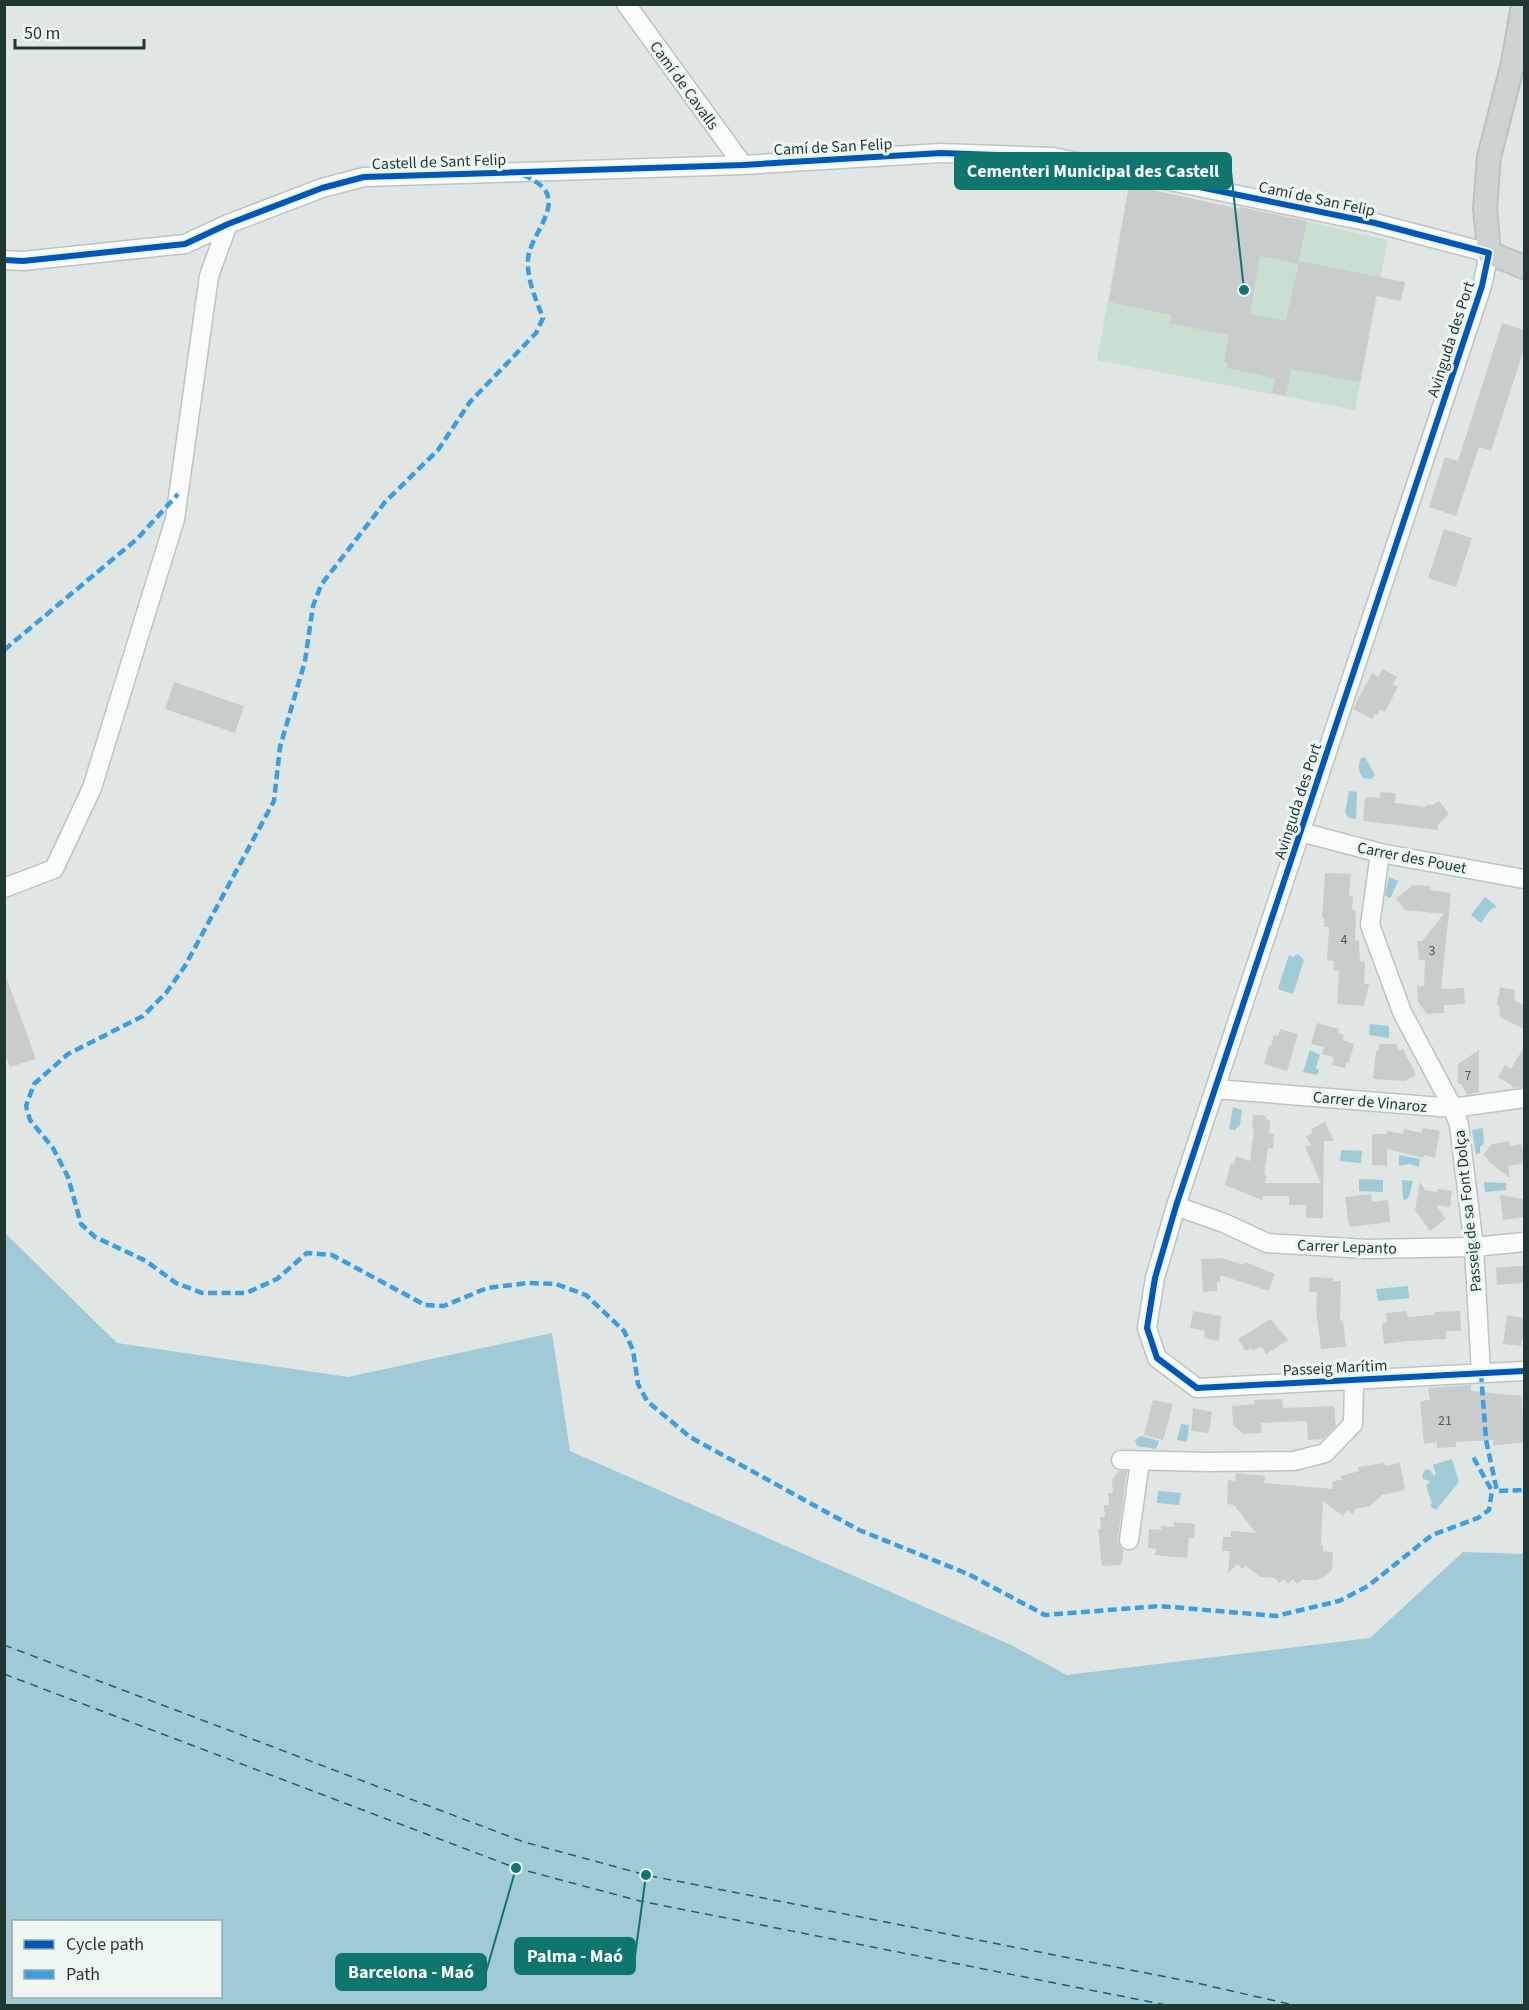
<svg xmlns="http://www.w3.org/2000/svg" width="1529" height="2010" viewBox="0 0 1529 2010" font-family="'Source Sans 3',sans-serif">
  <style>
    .green { fill: #c9dfd1 }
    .water { fill: #a0cad5; fill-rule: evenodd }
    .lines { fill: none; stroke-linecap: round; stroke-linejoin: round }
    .ferry { stroke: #1b5e72; stroke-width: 1.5; stroke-dasharray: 8 6; stroke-linecap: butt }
    .building { fill: #c8cdcb }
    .minor-casing { stroke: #bdc3c1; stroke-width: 21 }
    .major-casing { stroke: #bac3c1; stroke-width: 26 }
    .minor { stroke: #fafbfb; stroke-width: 18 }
    .major { stroke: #ccd3d2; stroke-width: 22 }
    .quiet { stroke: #3c9ee2; stroke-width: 4.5; stroke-dasharray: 9 4.5; stroke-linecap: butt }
    .cycleway-casing { stroke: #edf6f2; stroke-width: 10 }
    .cycleway { stroke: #0057b8; stroke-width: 6 }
    .labels { text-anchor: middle; stroke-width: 6; stroke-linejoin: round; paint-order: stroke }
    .number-label { font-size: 14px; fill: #4a5e5a }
    .street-label { font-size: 16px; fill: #1f3833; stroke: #edf6f2 }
    .leader { fill: none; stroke: #0f766e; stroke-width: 2 }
    .callout-dot { fill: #0f766e; stroke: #edf6f2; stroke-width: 2 }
    .callout { fill: #0f766e; stroke: #0f766e; stroke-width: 2 }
    .callout-label { font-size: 18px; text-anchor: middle; font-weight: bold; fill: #fff }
  </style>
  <rect width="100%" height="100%" fill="#e0e6e4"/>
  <path class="green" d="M1129,185L1239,209L1240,207L1388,240L1355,410L1097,360Z"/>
  <path class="water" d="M1365,757L1375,775L1371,779L1363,778C1358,772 1358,765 1361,758Z
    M1349,791L1357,792L1356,819L1349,818L1345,813Z
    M1389,877L1398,881L1391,897L1389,898L1385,895Z
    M1485,897L1495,905L1496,908L1491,909L1481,923L1471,915Z
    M1298,954L1304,960L1293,994L1278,989L1289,955L1293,957Z
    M1370,1024L1389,1026V1038L1369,1035Z
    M1310,1050L1320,1055L1316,1068L1319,1070L1317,1075L1303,1072Z
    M1233,1107L1242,1110L1240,1125L1235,1130L1229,1129Z
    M1483,1128L1484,1143L1480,1147V1153L1476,1155L1472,1130Z
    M1341,1150L1362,1151L1361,1163L1340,1161Z
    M1399,1155L1420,1159L1419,1167L1409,1164L1399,1166Z
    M1359,1179L1383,1180V1192L1359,1191Z
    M1402,1180L1413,1181L1409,1197L1405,1200L1403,1199Z
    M1484,1182L1506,1183V1190L1485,1192Z
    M5,1233L117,1343L348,1377L552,1333L570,1451L1009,1644L1067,1675L1370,1638L1463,1552L1524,1554V2005H5ZM14,1922H220V1996H14Z
    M1408,1286L1409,1298L1378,1301L1376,1289Z
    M1181,1424L1189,1425L1187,1442L1177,1440Z
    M1141,1436L1159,1441L1156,1449L1137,1446L1135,1440Z
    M1452,1459L1459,1482L1436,1510L1430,1506L1432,1503L1426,1486L1430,1481L1423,1479L1422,1475L1426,1469L1430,1470L1434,1476L1436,1474L1433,1465Z
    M1158,1491L1181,1493L1179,1505L1157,1503Z"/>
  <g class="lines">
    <path class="ferry" d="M4,1645L524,1842L646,1875L1192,1982L1298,2006
      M4,1674L516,1868L640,1901L1171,2006"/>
  </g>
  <path class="building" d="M1129,185L1239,209L1240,207L1307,221L1298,264L1260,256L1250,314L1286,321L1299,261L1405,282L1401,301L1376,296L1360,382L1291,369L1286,396L1272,393L1275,378L1227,368L1228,362L1224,361L1229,335L1169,323L1171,315L1109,302Z
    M1502,323L1524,330V349L1491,451L1479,447L1456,516L1429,507L1445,457L1458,461Z
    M1444,529L1472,538L1456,587L1428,578Z
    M1383,669L1397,677L1393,684L1398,687L1385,712L1380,710L1377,715L1375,714L1372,719L1353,709L1372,673L1378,677Z
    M174,682L244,706L235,733L165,709Z
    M1380,792L1396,793L1395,803L1425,807L1430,804L1431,806L1439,801L1449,814L1438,825V830L1363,821L1365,797L1380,798Z
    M1325,873L1351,874L1349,896H1353L1352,910H1355L1356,919L1355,940L1359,941L1360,961L1365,962L1364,984H1369L1364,1006L1337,1004L1339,971H1333L1334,961L1327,960L1329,927H1324V918H1322Z
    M1413,885L1431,886L1430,890L1451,893L1441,989L1464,988L1465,1004L1444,1005V1013L1427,1014L1418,1002L1417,986H1424L1425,960H1419L1417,941H1422L1444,914L1405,910L1396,899Z
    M4,977H6L36,1059L10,1067L4,1051Z
    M1500,987L1515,990L1514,1000L1524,1005V1029L1500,1017L1499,1006L1497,1005Z
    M1317,1023L1339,1029L1338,1033L1344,1035L1343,1040L1354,1044L1349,1063L1346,1062L1345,1068L1332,1065L1334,1057L1322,1054L1324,1047L1311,1044Z
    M1280,1029L1298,1034L1287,1071L1264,1064L1269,1045L1271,1046L1274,1035L1278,1036Z
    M1379,1044H1396L1399,1051L1403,1049L1416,1075L1405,1081L1373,1079L1376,1051H1379Z
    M1524,1047V1087L1512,1088L1511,1085L1498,1077L1505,1065L1511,1069Z
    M1479,1050V1092L1467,1095L1461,1084H1458V1064Z
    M1253,1115L1266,1116V1119L1270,1120L1269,1133L1274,1134L1273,1149L1268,1148L1264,1175L1267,1176L1265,1183H1321L1305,1147L1311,1145L1306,1136L1313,1133L1311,1129L1325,1122L1334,1141H1324L1323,1218H1306V1205H1289V1196H1263L1262,1200L1225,1185L1231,1163L1234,1164L1236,1156L1250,1161L1254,1128H1252Z
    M1423,1128L1440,1131L1435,1158L1424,1155L1423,1158L1387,1149V1166L1372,1165V1134H1387V1131L1403,1134L1404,1129L1422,1133Z
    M1509,1141L1510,1146L1522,1144L1524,1158V1163L1508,1166L1510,1178L1487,1160L1488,1159L1483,1155L1492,1144Z
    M1420,1182L1425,1190L1437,1192L1438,1189L1452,1191L1450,1207L1436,1205L1446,1219L1430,1231L1415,1210Z
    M1371,1194L1372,1202L1388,1200L1390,1222L1349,1227L1345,1197Z
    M1500,1195L1524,1199V1217L1503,1220Z
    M1222,1258L1244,1265L1245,1262L1275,1274L1269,1291L1220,1275V1282H1217V1291L1203,1292L1201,1259Z
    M1514,1266H1524V1283L1497,1285L1496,1268Z
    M1310,1277L1333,1278V1281H1341L1340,1321L1343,1320L1346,1347L1321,1349L1316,1308L1317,1292H1309Z
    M1193,1311L1221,1316L1219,1341L1204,1338L1205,1331L1190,1328Z
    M1406,1311L1408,1317L1434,1315V1312L1460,1311L1461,1331H1446V1339L1407,1341L1384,1344L1382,1327L1383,1322H1387L1386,1313Z
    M1507,1315L1524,1318V1339H1522L1521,1346L1503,1344Z
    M1271,1319L1288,1340L1266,1354L1261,1346L1253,1351L1252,1348L1246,1351L1238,1339Z
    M1471,1385V1391L1522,1396L1524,1443L1493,1445V1440L1456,1442V1447L1437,1448V1442L1424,1444L1420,1401L1430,1400L1428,1388Z
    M1282,1399L1283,1408L1334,1406L1336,1426L1323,1439L1308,1440L1307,1421L1261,1423L1262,1433L1243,1434L1233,1425L1232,1406L1255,1404L1254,1400Z
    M1153,1400L1173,1404L1163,1440L1144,1435Z
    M1193,1408L1212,1412L1209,1433L1191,1431Z
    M1385,1463V1466L1400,1463L1405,1490L1382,1495L1370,1506L1355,1509L1353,1514L1347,1510L1343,1516L1323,1501L1321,1545H1323V1551L1333,1552L1332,1570L1325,1576L1317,1580H1302L1297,1584L1293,1579L1288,1584L1284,1579L1279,1583L1275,1578L1261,1577L1246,1566L1242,1569L1238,1564L1228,1573L1230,1551H1222L1223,1537H1231V1531L1256,1533L1234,1505L1227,1504L1228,1480L1235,1481L1236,1473L1265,1476L1264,1483L1333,1489L1332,1481L1342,1480L1341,1476L1359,1471L1358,1467Z
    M1119,1471H1127L1118,1538L1119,1545L1123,1549V1556L1121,1565L1102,1566L1098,1529H1101L1100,1517H1105L1104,1505H1109L1108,1493H1113L1112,1480Z
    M1174,1522L1195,1524L1194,1538H1189L1187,1558L1155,1555L1156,1549L1148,1548L1149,1529L1161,1530V1526L1174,1527Z"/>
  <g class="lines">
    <g class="minor-casing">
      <path id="minor" d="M626,4L743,165
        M4,260L23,261L185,244L228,224L322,188L364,177L743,165L941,153L1053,157L1375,223L1489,253L1482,286L1176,1206L1155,1278L1147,1328L1157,1358L1197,1388L1524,1371
        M1301,832L1380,853L1524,879
        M1380,853L1370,925L1402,1012L1453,1108L1459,1125L1474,1247L1481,1373
        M4,888L54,869L92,788L175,519L209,276L228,224
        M1215,1089L1453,1108L1524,1098
        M1176,1206L1224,1223L1267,1243L1367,1249L1474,1247L1524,1242
        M1121,1460L1209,1462L1294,1461L1325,1453L1353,1424L1354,1380
        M1129,1540L1140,1461"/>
    </g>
    <g class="major-casing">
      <path id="major" d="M1523,4L1513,63L1489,157L1485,208L1489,253L1524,267"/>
    </g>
    <use href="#minor" class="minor"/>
    <use href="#major" class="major"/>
    <path class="quiet" d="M523,175C529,177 533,180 539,184C566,204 528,237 528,260C527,281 536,299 543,318L536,333L470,402L438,450L385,502L321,585L313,606L305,661L280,747L274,801L185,966L166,993L143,1016L68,1054L34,1084L26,1106L30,1120L53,1148L68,1177L81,1224L95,1237L146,1261L176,1283L202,1293H246L277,1279L307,1253L332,1255L425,1305L444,1306L487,1288L528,1283L556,1284L586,1295L624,1331L633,1350L638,1384L647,1401L690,1437L859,1530L968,1574L1045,1615L1160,1606L1276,1616L1339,1601L1368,1586L1432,1535L1478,1518L1489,1510L1492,1491L1472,1455
      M4,650L137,539L178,494
      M1481,1373L1486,1440L1497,1491L1524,1490"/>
    <g class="cycleway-casing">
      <path id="cycleway" d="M4,260L23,261L185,244L228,224L322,188L364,177L743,165L941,153L1053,157L1375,223L1489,253L1482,286L1176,1206L1155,1278L1147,1328L1157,1358L1197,1388L1524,1371"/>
    </g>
    <use href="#cycleway" class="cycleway"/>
  </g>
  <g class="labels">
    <g class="number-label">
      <text x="1344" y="944">4</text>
      <text x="1432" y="955">3</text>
      <text x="1468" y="1080">7</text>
      <text x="1445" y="1425">21</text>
    </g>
    <g class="street-label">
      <text transform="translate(685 85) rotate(54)" y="6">Camí de Cavalls</text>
      <text transform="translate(833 146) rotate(-3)" y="6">Camí de San Felip</text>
      <text transform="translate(439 161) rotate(-2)" y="6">Castell de Sant Felip</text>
      <text transform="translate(1317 198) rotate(12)" y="6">Camí de San Felip</text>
      <text transform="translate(1450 339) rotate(-72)" y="6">Avinguda des Port</text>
      <text transform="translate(1297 801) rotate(-72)" y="6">Avinguda des Port</text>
      <text transform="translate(1412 857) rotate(11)" y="6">Carrer des Pouet</text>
      <text transform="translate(1370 1101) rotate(5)" y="6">Carrer de Vinaroz</text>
      <text transform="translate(1467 1211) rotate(-96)" y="6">Passeig de sa Font Dolça</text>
      <text transform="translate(1347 1246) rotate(2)" y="6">Carrer Lepanto</text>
      <text transform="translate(1335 1367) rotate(-3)" y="6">Passeig Marítim</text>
    </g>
  </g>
  <path class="leader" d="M1244 290L1231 171M646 1875L635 1956M516 1868L486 1972"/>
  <g class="callout-dot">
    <circle cx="1244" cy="290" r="6"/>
    <circle cx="646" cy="1875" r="6"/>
    <circle cx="516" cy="1868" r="6"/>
  </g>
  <g class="callout">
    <rect x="955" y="153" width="276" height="36" rx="6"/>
    <rect x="515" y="1938" width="120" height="36" rx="6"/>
    <rect x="336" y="1954" width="150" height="36" rx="6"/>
  </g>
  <g class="callout-label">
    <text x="1093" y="177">Cementeri Municipal des Castell</text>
    <text x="575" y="1962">Palma - Maó</text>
    <text x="411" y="1978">Barcelona - Maó</text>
  </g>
  <rect width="1529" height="2010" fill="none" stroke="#1f3833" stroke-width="12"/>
  <rect x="12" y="1920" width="210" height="78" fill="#edf6f2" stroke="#9baaa6" stroke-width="1.5"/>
  <rect x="24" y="1940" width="30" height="9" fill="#0057b8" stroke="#9baaa6" stroke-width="1.5"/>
  <text x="66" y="1950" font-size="18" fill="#1f3833">Cycle path</text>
  <rect x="24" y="1970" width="30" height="9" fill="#3c9ee2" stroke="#9baaa6" stroke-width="1.5"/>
  <text x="66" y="1980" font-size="18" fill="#1f3833">Path</text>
  <path d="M15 39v9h129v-9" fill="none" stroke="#1f3833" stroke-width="3"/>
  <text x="24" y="39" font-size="18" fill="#1f3833" stroke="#edf6f2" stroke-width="4.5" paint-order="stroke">50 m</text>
</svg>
